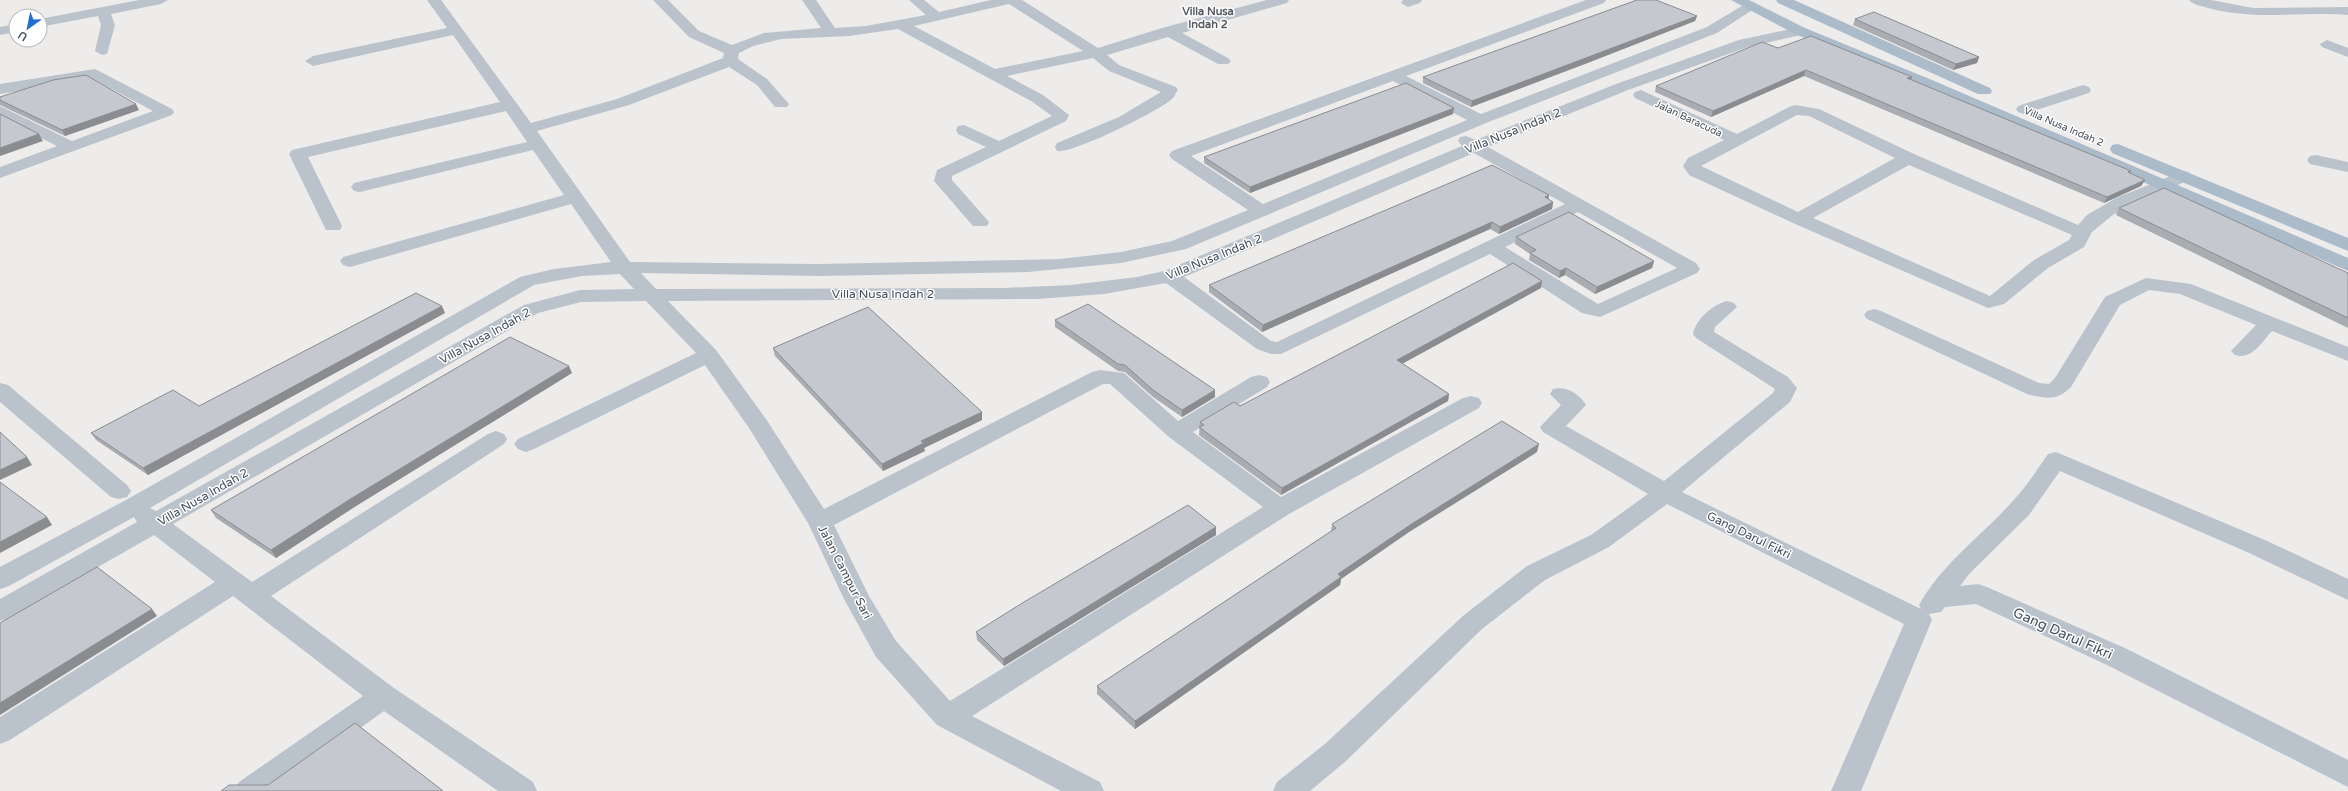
<svg xmlns="http://www.w3.org/2000/svg" width="2348" height="791" viewBox="0 0 2348 791" font-family="'Varela Round',sans-serif">
  <style>
    .lines { fill: none; stroke-linecap: round; stroke-linejoin: round }
    .minor { fill: #bac3cb; fill-rule: evenodd }
    .major { fill: #abbbca; fill-rule: evenodd }
    .wall { fill: #a9acb1 }
    .shaded-wall { fill: #8a8c90 }
    .building { fill: #c5c8ce; stroke: #8a8c90 }
    .labels { text-anchor: middle; stroke-width: 3; stroke-linejoin: round; paint-order: stroke }
    .far-street-label { font-size: 10px; fill: #454f58; stroke: #fff }
    .far-neighbourhood-label { font-size: 11px; font-weight: bold; fill: #585c60; stroke: #fff }
    .street-label { font-size: 12px; fill: #454f58; stroke: #fff }
    .near-street-label { font-size: 14px; fill: #454f58; stroke: #fff }
  </style>
  <rect width="100%" height="100%" fill="#eeebeb"/>
  <g class="lines">
    <path class="minor" d="M139,0H168L161,4L111,14L115,25L107,54L102,55L95,51L101,25L98,16L40,27V19Z
      M427,0H441L531,123L617,99L723,58L724,53L689,37L653,0H668L699,31L732,45L764,33L821,28L802,0H816L835,28L866,26L926,15L909,0H924L939,12L991,0H1022L1098,48L1162,28L1267,0H1289L1287,3L1182,33L1228,58L1231,61L1228,64H1218L1168,37L1107,55L1119,65L1176,87L1178,90C1176,92 1175,96 1173,98C1160,111 1072,154 1057,151L1055,147L1057,143L1119,117L1161,92L1109,71L1093,58L1007,76L1043,95L1069,115L1066,121L952,176V180L989,222L987,226H973L934,181L937,170L986,147L958,134L956,130L958,126L964,125L999,141L1052,116L1031,101L898,29L849,36L781,39L753,46L739,53L738,59L767,79L789,104L787,107H775L757,85L729,67L629,105L537,131L630,262L820,264L1060,259L1121,252L1172,241L1248,210L1172,159L1169,155L1172,151L1586,0H1606L1604,3L1406,76L1481,114L1707,27L1745,4L1750,3L1757,7L1717,33L1486,123L1186,249L1121,263L1028,272L820,276L641,273L656,289L1004,288L1071,285L1137,277L1164,271L1462,146L1458,141L1460,137L1466,136L1476,140L1616,84L1739,40L1800,27L1807,31L1805,34L1748,47L1628,90L1488,147L1696,263L1700,269L1697,273L1600,317L1582,313L1490,254L1281,354H1271L1257,349L1166,283L1104,294L1037,299L668,301L716,350L766,419L824,509L1092,372L1100,370L1124,373L1178,421L1251,377L1259,375L1267,377L1270,382L1267,387L1193,432L1281,497L1463,398L1471,396L1479,398L1482,403L1479,408L1289,514L972,716L1100,782L1104,791H1061L937,725L876,657L844,599L808,523L749,428L705,365L534,449L526,452L518,449L514,444L518,439L696,353L646,301L581,302L538,313L173,524L252,582L488,434L496,431L504,434L507,439L504,444L271,596L394,688L533,782L537,791H498L384,711L273,791H235L239,782L363,696L233,596L10,740L0,744V717L215,582L154,535L9,618L0,621V599L137,522L134,517L9,586L0,589V567L126,500L520,277L554,269L611,262L571,204L357,265L350,267L343,265L340,261L343,257L564,195L533,150L360,192L354,191L351,187L354,183L527,142L506,111L308,157L342,226L340,230H326L289,154L292,150L500,102L453,35L313,66L305,61L313,56L447,28ZM1009,4L1083,51L995,69L914,26ZM1393,81L1467,120L1263,204L1191,156ZM1474,153L1565,204L1277,342L1271,341L1184,277ZM1578,212L1677,268L1598,304L1505,247ZM620,274L634,289L580,290L524,305L156,511L150,508L534,285L582,276ZM1103,384H1110L1169,437L1263,507L950,701L896,641L869,596L834,525Z
      M1403,0H1422L1420,3L1408,7L1401,3Z
      M2189,0H2211L2253,8L2348,7V15C2299,11 2257,21 2208,8C2202,6 2193,5 2189,0Z
      M16,24V32L0,35V27Z
      M2327,40L2348,48V57L2322,47L2320,44Z
      M95,69L172,109L174,112L172,115L0,178V167L57,146L0,117V106L72,141L153,111L93,79L0,94V84Z
      M2083,85L2089,87L2091,90L2089,93L2024,114L2018,112L2016,109L2018,106Z
      M1641,90L1737,134L1789,107L1795,105L1819,109L1914,154L2078,225L2087,215L2116,198L2183,171L2189,172L2192,176L2189,180L2114,214L2092,232L2084,247L2048,268L2004,304L1988,308L1793,223L1689,175L1683,166L1688,158L1724,140L1635,98L1633,95L1635,92ZM1797,115L1809,116L1895,158L1798,212L1701,166ZM1909,165L2072,235L2069,240L2034,260L1990,296L1813,218Z
      M2316,155L2348,162V172L2310,164L2307,160L2310,156Z
      M2146,278L2191,284L2348,347V361L2272,331C2261,343 2252,360 2235,355L2231,351L2256,325L2180,294L2149,290L2120,305L2071,387C2057,401 2046,399 2027,394L1867,319L1864,315L1867,311L1874,309L1881,311L2039,383L2049,384L2055,378L2105,297Z
      M1727,301L1734,303L1737,307L1715,327L1714,332L1788,377L1797,388L1790,402L1682,492L1921,609L1919,605C1942,564 1980,537 2011,503C2025,489 2036,471 2048,454L2056,452L2265,540L2348,579V600L2247,552L2060,471L2029,515L1969,574L1960,586L1978,584L1987,587L2127,649L2348,760V787L2107,665L1976,604L1945,607L1941,612L1929,614L1932,620L1861,791H1831L1904,624L1667,504L1609,547L1545,580L1482,629L1346,761L1310,791H1273L1277,782L1326,743L1464,615L1527,566L1591,535L1648,494L1543,432L1540,427L1561,405L1550,394L1553,389C1567,386 1579,394 1586,405L1566,426L1664,481L1773,393L1775,389L1772,387L1696,338L1693,334C1696,319 1712,305 1727,301Z
      M0,383L8,385L127,485L131,491L127,497L119,499L111,497L0,402Z"/>
    <path class="major" d="M1731,0H1749L1805,28L1932,80L2348,258V271L1922,86L1795,34Z
      M1776,0H1794L1990,88L1992,91L1990,94H1978L1778,3Z
      M2118,144L2348,238V251L2112,153L2110,149L2112,145Z"/>
  </g>
  <path class="wall" d="M1697,16L1695,21L1590,62L1471,107L1423,83V77Z
    M1855,19L1979,57L1977,63L1953,70L1853,25Z
    M1778,48L1911,80L2145,180L2141,186L2104,203L1804,76L1711,117L1655,92L1656,86Z
    M0,97L139,110L65,136L0,105Z
    M1453,114L1250,193L1204,163V157Z
    M1549,195L1548,199L1553,202L1552,209L1499,234L1490,229L1262,332L1209,292V285Z
    M2119,208L2348,273V328L2116,215Z
    M1516,237L1654,261L1652,268L1595,294L1565,275L1559,278L1529,260L1530,254L1515,244Z
    M1542,281L1541,288L1402,364L1449,394L1448,401L1281,495L1199,435L1200,422Z
    M445,313L148,475L96,440L91,433L199,406Z
    M1055,320L1215,390V397L1182,417L1153,397L1125,372L1118,371L1055,327Z
    M773,348L982,412V420L924,448L925,451L883,471L775,356Z
    M572,373L356,506L276,558L216,518L211,510Z
    M1537,452L1409,532L1341,579L1340,585L1135,729L1097,694V686L1331,531L1332,524Z
    M1216,527V535L1004,666L977,640L976,632Z"/>
  <path class="shaded-wall" d="M1697,16L1695,21L1590,62L1471,107L1472,101Z
    M1979,57L1977,63L1953,70L1956,64Z
    M1806,70L1804,76L1711,117L1713,111Z
    M1912,77L1910,83L1907,78Z
    M136,104L139,110L65,136L62,130Z
    M1454,108L1453,114L1250,193V187Z
    M39,134L43,141L0,156V148Z
    M2145,180L2141,186L2104,203L2107,197Z
    M1549,195L1548,202L1545,197Z
    M1553,202L1552,209L1499,234L1500,227Z
    M1492,222L1490,229L1262,332L1263,325Z
    M1654,261L1652,268L1595,294L1597,287Z
    M1566,268L1565,275L1559,278L1560,271Z
    M1542,281L1541,288L1396,367L1397,360Z
    M442,306L445,313L148,475L143,468Z
    M569,366L572,373L356,506L276,558L271,550L352,498Z
    M1215,390V397L1182,417V410Z
    M1449,394L1448,401L1281,495L1282,488Z
    M982,412V420L924,448L925,451L883,471L882,464L921,441Z
    M1539,444L1537,452L1409,532L1341,579L1340,585L1135,729V721L1338,574L1410,525Z
    M27,457L32,465L0,480V470Z
    M47,517L52,525L0,553V542Z
    M1216,527V535L1004,666L1003,659Z
    M152,609L157,616L0,715V703Z"/>
  <path class="building" d="M1637,0H1656L1697,16L1591,56L1472,101L1423,77Z
    M1874,12L1979,57L1956,64L1855,19Z
    M1811,36L1912,77L1907,78L2131,171L2128,172L2145,180L2107,197L1806,70L1713,111L1656,86L1762,42L1778,48Z
    M86,75L136,104L62,130L0,100V97L53,80Z
    M1406,83L1454,108L1250,187L1204,157Z
    M0,114L39,134L0,148Z
    M1492,165L1549,195L1545,197L1553,202L1500,227L1492,222L1263,325L1209,285Z
    M2164,188L2348,273V318L2119,208Z
    M1569,212L1654,261L1597,287L1566,268L1560,271L1530,253L1536,250L1516,237Z
    M1513,263L1542,281L1397,360L1449,394L1282,488L1199,427L1204,425L1200,422L1234,402L1240,406Z
    M416,293L442,306L143,468L91,433L173,390L199,406Z
    M1088,304L1215,390L1182,410L1153,390L1125,365L1118,364L1055,320Z
    M868,307L982,412L921,441L924,443L882,464L773,348Z
    M510,337L569,366L352,498L271,550L211,510Z
    M1502,421L1539,444L1410,525L1338,574L1341,577L1135,721L1097,686L1336,528L1332,524Z
    M0,432L27,457L0,470Z
    M0,482L47,517L0,542Z
    M1188,505L1216,527L1003,659L976,632L1024,602Z
    M97,567L152,609L0,703V623Z
    M355,723L438,787L443,791H221L229,785H268Z"/>
  <g class="labels">
    <g class="far-street-label">
      <text transform="translate(1689 118) rotate(25)" y="4">Jalan Baracuda</text>
      <text transform="translate(2064 126) rotate(23)" y="4">Villa Nusa Indah 2</text>
    </g>
    <g class="far-neighbourhood-label">
      <text x="1208" y="15">Villa Nusa<tspan x="1208" dy="13">Indah 2</tspan></text>
    </g>
    <g class="street-label">
      <text transform="translate(1513 131) rotate(-22)" y="4">Villa Nusa Indah 2</text>
      <text transform="translate(1214 257) rotate(-22)" y="4">Villa Nusa Indah 2</text>
      <text x="883" y="298">Villa Nusa Indah 2</text>
      <text transform="translate(485 336) rotate(-29)" y="4">Villa Nusa Indah 2</text>
      <text transform="translate(203 497) rotate(-30)" y="4">Villa Nusa Indah 2</text>
      <text transform="translate(1749 535) rotate(26)" y="4">Gang Darul Fikri</text>
      <text transform="translate(845 572) rotate(63)" y="4">Jalan Campur Sari</text>
    </g>
    <g class="near-street-label">
      <text transform="translate(2063 633) rotate(24)" y="5">Gang Darul Fikri</text>
    </g>
  </g>
  <g transform="translate(28 28) rotate(213)"><circle r="19" fill="#ffffff" stroke="#b5b9bc"/>
  <path d="M0-3L7 15L0 10L-7 15Z" fill="#1f6dd5"/>
  <text y="-6" font-size="11" font-weight="bold" text-anchor="middle" fill="#454f58">U</text>
  </g>
</svg>
